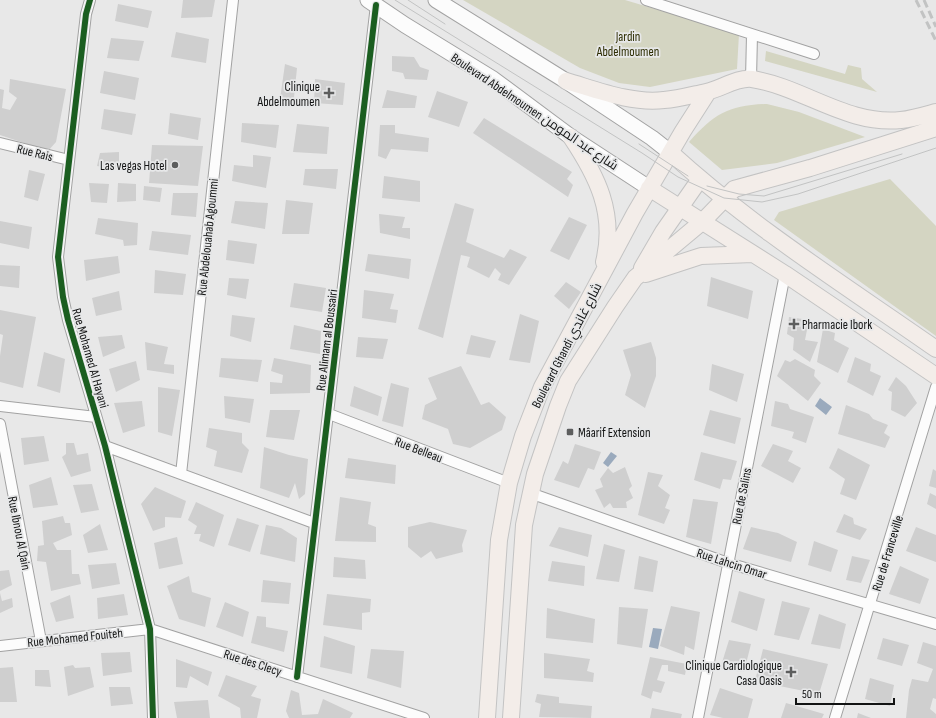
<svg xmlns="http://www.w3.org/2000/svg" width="936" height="718" viewBox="0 0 936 718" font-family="'Sofia Sans Condensed',Cairo,sans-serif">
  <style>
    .green { fill: #d4d5c2 }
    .water { fill: #9aaabd }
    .building { fill: #cfcfcf }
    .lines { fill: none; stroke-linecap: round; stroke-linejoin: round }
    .street-casing { stroke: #a2a2a2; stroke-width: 12 }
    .secondary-casing { stroke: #a2a2a2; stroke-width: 17 }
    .primary-casing { stroke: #c3c3c3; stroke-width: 18 }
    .street { stroke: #fcfcfc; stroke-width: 10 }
    .secondary { stroke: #fcfcfc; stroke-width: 15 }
    .primary { stroke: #f3ede9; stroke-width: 16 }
    .tram { stroke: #c2c3c3; stroke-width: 1 }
    .rail { stroke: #c2c3c3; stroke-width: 3; stroke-dasharray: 8 4; stroke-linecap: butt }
    .cycleway-casing { stroke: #e7e8e9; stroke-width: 8 }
    .cycleway { stroke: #1b5e20; stroke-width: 6 }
    .poi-dot { fill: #5d5e5e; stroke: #e7e8e9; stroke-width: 1.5 }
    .labels { text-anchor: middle; stroke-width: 3.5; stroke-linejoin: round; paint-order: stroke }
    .park-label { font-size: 13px; fill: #2c2c00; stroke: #e7e8e9 }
    .poi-label { font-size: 13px; fill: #121313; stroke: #e7e8e9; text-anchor: end }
    .street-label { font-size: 13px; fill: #121313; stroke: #e7e8e9 }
  </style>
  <rect width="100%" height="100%" fill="#e8e8e8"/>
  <path class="green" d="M463,0H625L739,34L737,69L650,87L619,83L580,68Z
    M766,51L845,74L848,65L861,68L862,79L877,92L765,61Z
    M767,104L799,112L865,137L777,163L722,170L689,142C714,114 729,105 767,104Z
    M890,179L936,226V336L774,220L779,212Z"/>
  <path class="water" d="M820,398L832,407L826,415L815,406Z
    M611,452L617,456L608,467L603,463Z
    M653,628L662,629L658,649L649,647Z"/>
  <path class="building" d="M183,0H215L212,17L181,18Z
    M118,4L152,11L148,28L115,21Z
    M176,32L209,39L206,63L171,57Z
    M111,38L144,41L139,61L107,58Z
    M392,56L414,57L420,67L429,70L427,80L405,79L403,73L392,71Z
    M285,64L297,68L293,107L279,106Z
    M104,71L139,78L135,100L100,93Z
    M10,79L66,89L56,142L48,151L0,135V89L4,90L2,108L10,110L17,98L9,92Z
    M315,79L345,83L343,105L314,103Z
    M387,90L417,96L415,108H382Z
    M437,91L468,102L459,127L428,117Z
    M104,109L136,114L132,135L101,129Z
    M170,113L201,118L198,140L168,134Z
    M484,118L572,172L567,179L573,185L568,197L473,133Z
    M242,123L279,125L276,148L241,142Z
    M297,124L329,127L327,154L293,152Z
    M380,125H395V133L429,138L428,152L391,149L386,159L378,156Z
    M152,145L203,146L198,186L149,183Z
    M119,152V169L97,166L100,153Z
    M253,155L271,157L266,188L232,181L234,165L253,167Z
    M305,169H338L336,189L303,185Z
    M29,170L45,174L38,201L24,197Z
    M384,176L420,181V202L382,198Z
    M89,183L109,184L107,203L91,202Z
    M118,183L136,184V201L117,202Z
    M144,186L162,188L160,202L143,200Z
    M173,193H198L196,217L171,215Z
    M286,200L313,203L309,234H282Z
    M235,201L268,203L265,229L231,223Z
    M455,203L474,209L466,242L504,258L510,249L527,257L509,285L498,280L501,274L495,268L489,278L467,267L470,257L461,255L443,338L418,329Z
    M379,214L405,217L402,228H410V239L380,233Z
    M569,217L587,225L569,260L550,251Z
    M98,218L138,223L137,245L124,246L123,240L95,234Z
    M0,221L32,227L29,249L0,243Z
    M152,231L191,235L188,255L149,250Z
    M228,240L257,244L254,264L226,260Z
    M368,254L411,259L409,279L365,271Z
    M118,256L120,273L86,281L84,260Z
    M0,265L20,266L19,288L0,286Z
    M155,270L186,274L183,295L154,293Z
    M711,277L753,291L748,319L707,306Z
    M229,278L249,279L246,299L227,295Z
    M566,282L581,292L569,309L554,296Z
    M294,283L326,288L322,312L290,307Z
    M364,290L394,294L390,309L398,310L396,323L362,318Z
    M119,291L122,310L96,316L92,298Z
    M0,310L36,317L23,388L0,382V356L3,335L0,334Z
    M520,314L539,321L530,363L509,360Z
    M232,315L255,318L251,342L230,336Z
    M789,317L809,320L805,340L818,342L810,362L793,350L794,338L787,334Z
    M294,325L321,331L320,354L290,349Z
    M823,329L835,333L834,340L849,348L838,373L817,362Z
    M122,335L125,348L103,357L98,337Z
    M471,335L496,341L490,358L466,354Z
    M358,337L388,339L383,359L356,357Z
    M145,342L168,347L164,364L174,365V374L147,370Z
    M651,342L656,358V376L645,408L625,395L631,375L623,350Z
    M44,352L65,359L60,393L37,386Z
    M855,357L871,364L870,371L881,376L873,396L847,382Z
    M221,358L262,360L258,382L219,377Z
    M274,358L311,365L310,393L270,394V382L282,383L283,375L271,371Z
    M795,359L815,370L814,376L821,383L808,401L777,376L785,360L790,362Z
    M136,361L140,380L116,392L109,369Z
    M712,364L744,374L737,402L709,390Z
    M461,366L481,405L489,402L506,417L502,430L470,448L453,444L448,429L422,419L425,405L437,399L428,378Z
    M896,377L906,386L917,403L905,417L891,410L892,392L888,390Z
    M391,383L409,388L403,427L382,421Z
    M354,386L382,397L378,416L350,406Z
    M158,387L180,390L172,436L158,432Z
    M224,396L254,399L250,423L225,418Z
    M142,401L145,426L123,433L114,403Z
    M775,401L788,404L790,409L814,417L806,443L792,438L794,432L771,426Z
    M846,405L869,414L873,419L888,425L884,433L890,437L885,448L838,434Z
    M270,410H300L294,440L266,437Z
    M710,410L741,418L735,444L703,435Z
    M209,428L242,433V443L249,450L242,473L214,466L217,451L206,447Z
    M44,436L49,461L24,465L21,438Z
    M66,443H74L77,455L88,453L91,471L71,477L62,457L66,454Z
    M575,444L601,452L594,470L588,468L579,488L554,480L563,461L568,464Z
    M773,444L793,451L788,461L801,468L793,483L761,466Z
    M264,447L289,455L308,459L305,494L299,499L295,483L289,498L260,488Z
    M838,448L870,465L856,500L840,494L845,479L829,468Z
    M701,452L737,461L731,480L723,479L720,489L694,480Z
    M348,458L396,465L395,484L345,478Z
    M625,467L632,486L629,489L633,498L626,502L627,508H613L610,503L604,508L595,490L603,487L600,479L608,468L613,473Z
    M933,469L936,471V488L929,486Z
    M648,472L663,475L658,486L670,495L665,508L670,510L664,524L638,515Z
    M51,477L58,505L33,508L29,485Z
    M92,484L99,510L81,513L73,485Z
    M155,487L186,501L181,518L165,517V527L153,531L141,504Z
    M930,493L936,496V509L927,504Z
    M340,497L371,502L368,524L376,527V542L335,541Z
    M693,499L718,502L711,544L686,537Z
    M196,502L224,515L214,547L199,541L201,534H194L197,526L188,520Z
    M844,514L853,518L854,524L867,529L860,540L836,532Z
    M63,516L65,523H70L72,535L53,543L57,550H71L72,574H79L81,584L51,591L46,562L37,561L38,546L44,545L42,521Z
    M237,518L259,525L250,552L228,545Z
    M430,522L467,530L462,545L463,552L436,559L431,551L421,558L408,547V527Z
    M100,524L108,550L88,553L83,535Z
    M266,525L281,528L297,538L295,562L260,554Z
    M559,527L592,535L588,557L549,546Z
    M751,527L778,533L797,542L791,562L743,549Z
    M916,527L936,535V562L906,551Z
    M177,537L183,564L159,569L154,543Z
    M814,541L838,550L831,572L808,565Z
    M604,544L625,550L619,582L596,579Z
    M639,556L658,561L653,592L634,589Z
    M852,556L870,560L861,583L846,580Z
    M334,557L365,560L366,579L333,577Z
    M552,561L585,566L584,586L548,581Z
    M116,563L120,584L92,589L88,565Z
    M900,566L929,579L920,604L889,594Z
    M9,570L12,585L0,591V571Z
    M189,576L192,592L211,598L205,627L179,619L167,586Z
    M263,580L291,583L289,604L261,602Z
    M739,591L765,599L757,631L731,622Z
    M0,593L2,601L12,598L13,607L0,613Z
    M124,594L128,615L98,619L97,598Z
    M327,594L371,599L370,612L362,613V630L323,625Z
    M70,595L74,618L56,622L50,603Z
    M782,601L810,608L799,640L774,635Z
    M225,602L249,612L243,637L216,627Z
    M671,606L700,612L694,650L685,646L684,655L660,646Z
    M619,607L648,609L642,648L617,644Z
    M547,608L595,619L593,643L546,638Z
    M819,614L846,624L840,649L811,644Z
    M257,616L266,617V627L288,631L284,652L251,643Z
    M324,636L355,646L352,674L320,667Z
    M883,638L909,645L902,666L877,659Z
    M729,640L751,644L744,672L720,669Z
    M923,642L936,646V699L933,698L930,709L936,714V718H906L909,690L912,679L928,682L933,669L917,663Z
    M371,649L404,651L401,688L367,678Z
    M763,649L828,664L819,694L755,681Z
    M130,652L132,672L103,676L101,653Z
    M544,653L590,659L587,671L594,673L593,682L544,678Z
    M650,657L687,664L685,675L668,671V665H662L657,680L665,682L661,693L653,691L651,699L641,695Z
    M176,659L212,672L208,686L190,676L187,688L176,687Z
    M73,665L75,668L90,667L94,687L68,696L64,667Z
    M13,667L17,702H0V668Z
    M35,670H49L51,687L35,686Z
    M226,675L257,686L251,696L261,699L257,718H241L240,708L218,696Z
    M870,678L894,685L890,706L865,699Z
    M109,687H130L133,704L111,706Z
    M720,688L753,699L748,718H723L710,715Z
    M291,690L299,693L302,715L318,714L323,699L353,713L350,718H289L286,711Z
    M537,694L559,697V703L592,706L591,718L539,717L541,704L535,702Z
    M208,700L210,718H177L174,702Z
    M786,703L824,714L822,718H781Z
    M652,708L682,714L681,718H650Z
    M858,713L871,718H857Z"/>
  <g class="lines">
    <g class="street-casing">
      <path id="street" d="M90,0L86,14L58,257L63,297L68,320L105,446L150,629L153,718
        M646,0L814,54
        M751,79L752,35
        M0,143L69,160
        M0,406L96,417
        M329,414L509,483
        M0,424L41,641
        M105,446L314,523
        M181,474L233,0
        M530,493L728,563L936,624
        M0,646L150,629L424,718
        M297,677L376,5
        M698,718L785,274
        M835,718L936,387"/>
    </g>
    <g class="secondary-casing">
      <path id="secondary" d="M368,0L405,25L493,79L571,137L649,188
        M436,0L566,81L652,138L671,153"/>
    </g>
    <g class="primary-casing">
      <path id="primary" d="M566,81C597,90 632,104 664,100C678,99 692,95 706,92C721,89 737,77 752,79C803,87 848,126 901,120C912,119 925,115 936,112
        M571,137C597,176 616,213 604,262
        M671,153C752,227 846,286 936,349
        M649,188L785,274L936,376
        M642,268L663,232L700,179
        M646,274L701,256L753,254
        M487,718L499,540L509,483L523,436L542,387L635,213L683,131L708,92
        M511,718L524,525L535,474L558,406L568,381L615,307L635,278L703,221L734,189L810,168L936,128"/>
    </g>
    <use href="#street" class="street"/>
    <use href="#secondary" class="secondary"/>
    <use href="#primary" class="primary"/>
    <path class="tram" d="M395,0L642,153L678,177L724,198L762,202L798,194L936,148
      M408,0L445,24
      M639,144L688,176
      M707,186L739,194L764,196L902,154"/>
    <path class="rail" d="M916,0L936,41
      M924,0L936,27"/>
    <g class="cycleway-casing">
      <path id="cycleway" d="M90,0L86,14L58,257L63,297L68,320L105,446L150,629L153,718
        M297,677L376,5"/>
    </g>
    <use href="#cycleway" class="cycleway"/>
  </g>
  <g class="poi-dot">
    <path d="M327 87h4v4h4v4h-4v4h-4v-4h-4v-4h4z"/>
    <circle cx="175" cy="165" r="4"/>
    <path d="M792 318h4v4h4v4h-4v4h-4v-4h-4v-4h4z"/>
    <rect x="566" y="428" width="8" height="8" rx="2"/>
    <path d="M789 666h4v4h4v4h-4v4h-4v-4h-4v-4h4z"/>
  </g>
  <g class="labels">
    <g class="park-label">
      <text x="628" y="41">Jardin<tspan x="628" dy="15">Abdelmoumen</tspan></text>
    </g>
    <g class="poi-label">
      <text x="320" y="91">Clinique<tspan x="320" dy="15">Abdelmoumen</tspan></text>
      <text x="167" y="170">Las vegas Hotel</text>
      <text x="802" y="329" text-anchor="start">Pharmacie Ibork</text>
      <text x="578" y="437" text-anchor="start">Mâarif Extension</text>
      <text x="782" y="670">Clinique Cardiologique<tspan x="782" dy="15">Casa Oasis</tspan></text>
    </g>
    <g class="street-label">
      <text transform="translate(535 111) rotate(34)" y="5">Boulevard Abdelmoumen شارع عبد المومن</text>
      <text transform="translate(35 152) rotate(14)" y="5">Rue Rais</text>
      <text transform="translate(207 237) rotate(-84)" y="5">Rue Abdelouahab Agoummi</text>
      <text transform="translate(326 340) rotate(-83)" y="5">Rue Alimam al Boussairi</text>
      <text transform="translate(566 345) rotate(-63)" y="5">Boulevard Ghandi شارع غاندي</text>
      <text transform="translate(91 358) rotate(74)" y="5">Rue Mohamed Al Hayani</text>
      <text transform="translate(419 449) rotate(21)" y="5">Rue Belleau</text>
      <text transform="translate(741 496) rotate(-79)" y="5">Rue de Salins</text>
      <text transform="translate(20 533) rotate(79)" y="5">Rue Ibnou Al Qain</text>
      <text transform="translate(887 553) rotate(-73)" y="5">Rue de Franceville</text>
      <text transform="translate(732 563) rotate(18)" y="5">Rue Lahcin Omar</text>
      <text transform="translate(75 637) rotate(-6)" y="5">Rue Mohamed Fouiteh</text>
      <text transform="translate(253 662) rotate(18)" y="5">Rue des Clecy</text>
    </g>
  </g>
  <path d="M796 698v6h98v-6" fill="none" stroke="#121313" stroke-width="2"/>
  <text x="802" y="698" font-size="12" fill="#121313" stroke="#e7e8e9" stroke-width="3" paint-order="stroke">50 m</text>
</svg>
